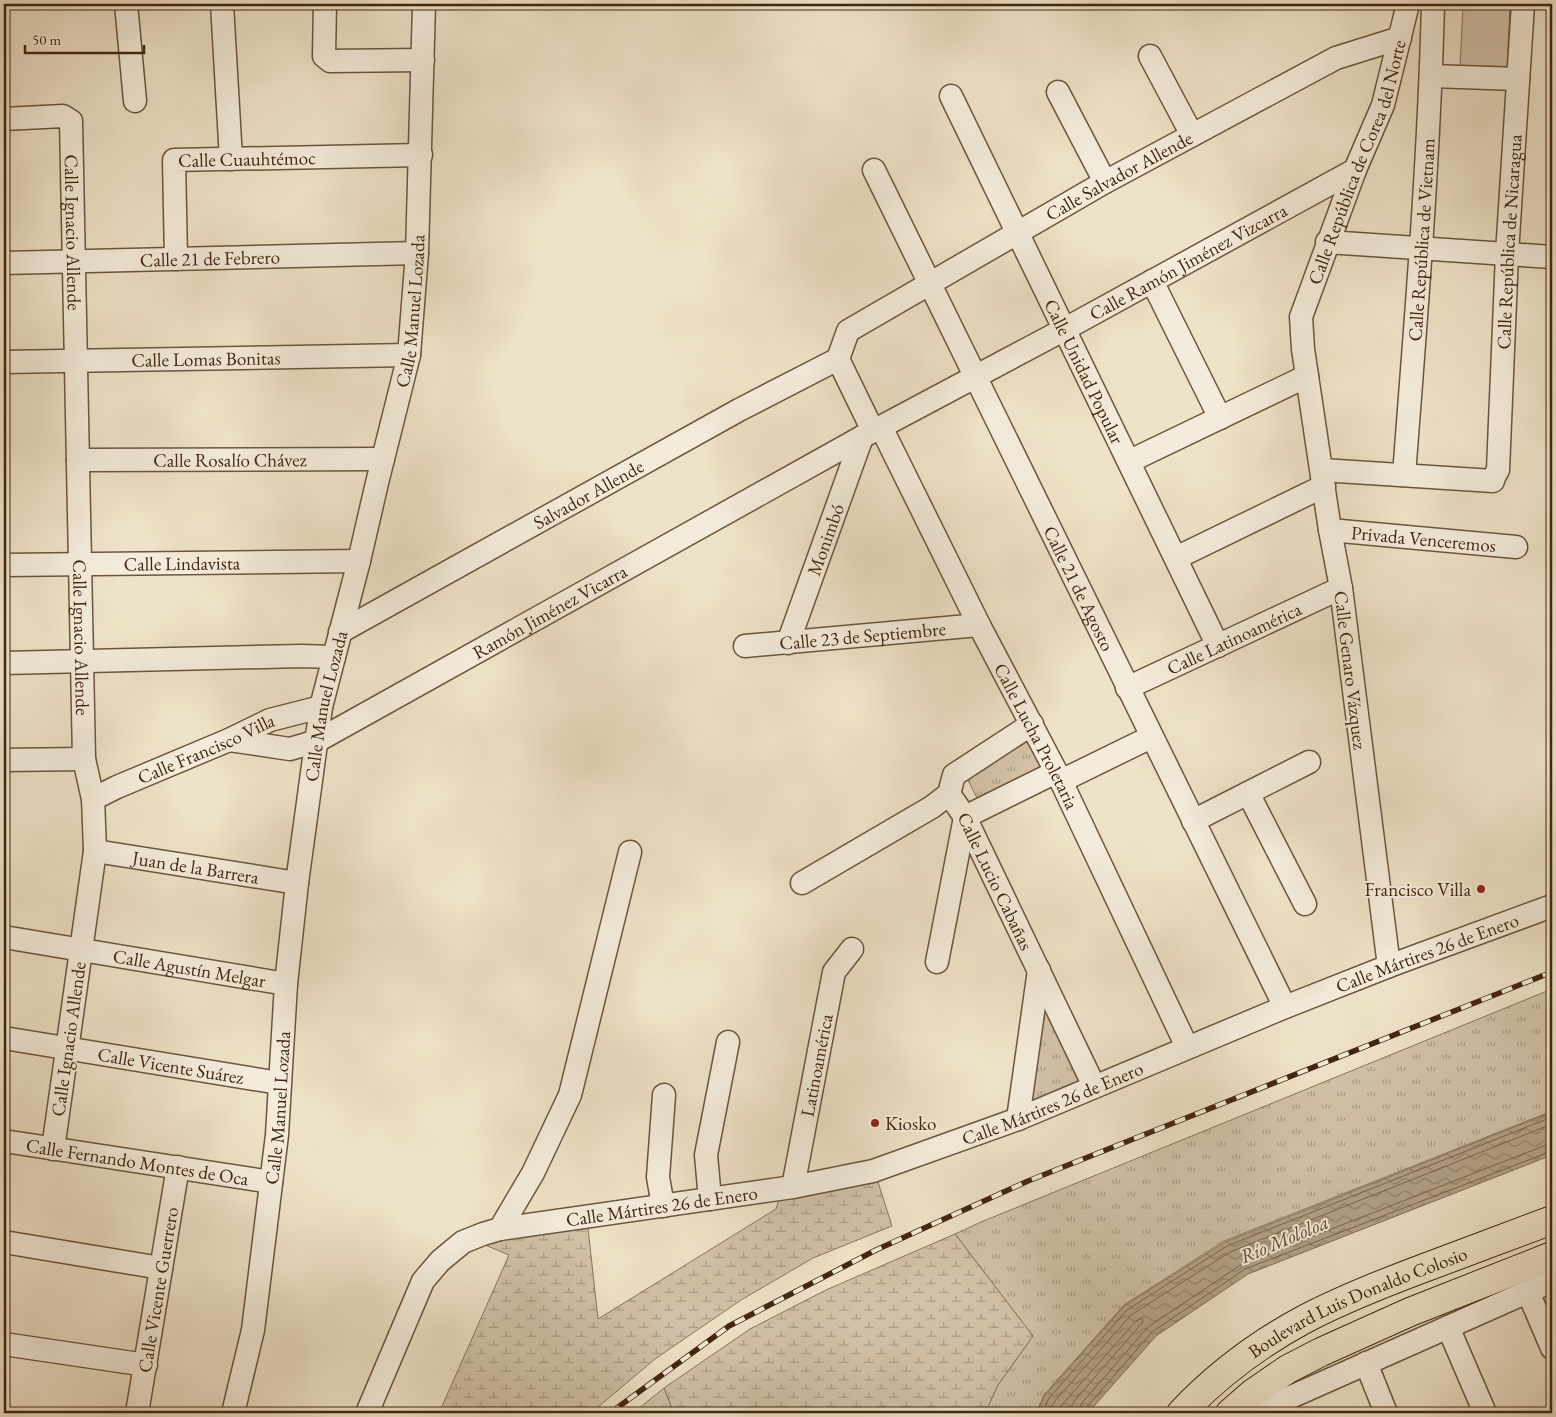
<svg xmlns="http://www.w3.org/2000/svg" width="1556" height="1417" viewBox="0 0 1556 1417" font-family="'EB Garamond',serif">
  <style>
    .grass { fill: url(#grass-tufts); stroke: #8a745c }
    .wetland { fill: url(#wetland-marsh); stroke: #8a745c }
    .garden { fill: #d1c2a9; stroke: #8a745c }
    .water { fill: url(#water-waves); stroke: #867058 }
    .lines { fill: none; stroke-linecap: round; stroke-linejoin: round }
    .shore { stroke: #7b644c; stroke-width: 1 }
    .minor-casing { stroke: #6d553d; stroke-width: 25 }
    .major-casing { stroke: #42260f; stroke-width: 30 }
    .minor { stroke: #f4ecdb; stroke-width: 22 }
    .major { stroke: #eee2c8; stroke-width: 28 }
    .rail-casing { stroke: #42260f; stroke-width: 5.5 }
    .rail { stroke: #f4ecdb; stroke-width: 4; stroke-dasharray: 11; stroke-linecap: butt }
    .poi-dot { fill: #8f2418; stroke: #f4ecdb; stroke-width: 2 }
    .labels { text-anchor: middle; stroke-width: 4; stroke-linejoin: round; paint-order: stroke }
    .street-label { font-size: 19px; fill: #42260f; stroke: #f4ecdb }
    .poi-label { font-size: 19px; fill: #42260f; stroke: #f4ecdb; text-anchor: end }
    .water-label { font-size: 20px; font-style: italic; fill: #644b34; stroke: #f4ecdb }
  </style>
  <defs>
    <pattern id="grass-tufts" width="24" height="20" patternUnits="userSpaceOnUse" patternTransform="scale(1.25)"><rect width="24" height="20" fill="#d1c2a9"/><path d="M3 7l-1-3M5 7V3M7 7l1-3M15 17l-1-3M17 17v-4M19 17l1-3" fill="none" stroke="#ab9d88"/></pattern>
    <pattern id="wetland-marsh" width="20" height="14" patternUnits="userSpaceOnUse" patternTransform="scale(1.25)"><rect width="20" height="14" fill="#d1c2a9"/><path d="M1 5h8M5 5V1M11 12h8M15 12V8" fill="none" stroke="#ab9d88"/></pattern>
    <pattern id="water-waves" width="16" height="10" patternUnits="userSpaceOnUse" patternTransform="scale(1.25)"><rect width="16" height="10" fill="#b4a289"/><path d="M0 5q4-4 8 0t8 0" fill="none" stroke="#94846e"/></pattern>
  </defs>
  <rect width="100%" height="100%" fill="#eee2c8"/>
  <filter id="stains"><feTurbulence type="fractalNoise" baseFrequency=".004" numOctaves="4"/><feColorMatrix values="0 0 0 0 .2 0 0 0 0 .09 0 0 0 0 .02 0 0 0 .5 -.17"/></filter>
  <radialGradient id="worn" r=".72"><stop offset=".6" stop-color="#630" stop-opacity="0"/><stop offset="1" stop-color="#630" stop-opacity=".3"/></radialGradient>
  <path class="grass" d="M1031,739L1045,766L978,800L965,774Z
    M1039,970L1094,1086L1018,1119Z
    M1552,989V1111L1224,1241L1124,1305L1044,1395L1036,1413H985L998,1385L1033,1336L955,1234L981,1222Z
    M664,1388L674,1413H633Z"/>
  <path class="wetland" d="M878,1182L892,1226L813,1258L741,1300L655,1359L591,1413H439L509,1255L478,1242L588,1228L598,1319L776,1209L779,1199Z
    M955,1234L1033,1336L998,1385L985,1413H674L664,1388L750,1329L826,1290Z"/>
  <path class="garden" d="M1463,4H1510L1507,69L1460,67Z"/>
  <path class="water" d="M1552,1112V1155L1248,1274L1156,1336L1088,1413H1036L1045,1395L1124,1306L1225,1242Z"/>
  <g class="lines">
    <path class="shore" d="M1042,1413L1049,1398L1127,1310L1227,1246L1552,1117
      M1049,1413L1054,1402L1131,1315L1230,1252L1552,1124
      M1057,1413L1061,1406L1136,1321L1142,1318L1143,1322L1075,1400L1071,1407L1070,1413
      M1078,1413L1081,1404L1148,1327L1242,1264L1546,1145L1552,1144
      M1084,1413L1086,1408L1152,1332L1245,1269L1552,1151"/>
    <g class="minor-casing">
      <g id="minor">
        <path d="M126,4L135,101"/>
        <path d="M222,4L231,159"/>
        <path d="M325,4L324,56L330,61L423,60"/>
        <path d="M1150,56L1192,135"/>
        <path d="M1431,76L1518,79"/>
        <path d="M1058,92L1105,182"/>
        <path id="s1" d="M951,96L1218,646"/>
        <path id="s2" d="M4,119L63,116L71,121L84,759L93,799L95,851L53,1149"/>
        <path id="s3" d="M874,170L1285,1007"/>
        <path d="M1327,242L1552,257"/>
        <path id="s4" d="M176,259L174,160L421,155"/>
        <path id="s5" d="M4,263L417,253"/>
        <path d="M1152,281L1220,418"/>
        <path id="s6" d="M4,362L409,355"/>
        <path id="s7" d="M881,427L979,625L1061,781L1187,1047"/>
        <path id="s8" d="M873,431L838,359L848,331L1105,182L1336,58L1400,38"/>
        <path id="s9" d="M78,460L383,459"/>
        <path d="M1130,461L1307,376"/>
        <path id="s10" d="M1322,470L1493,481L1494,477L1498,470L1507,254L1523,4"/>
        <path id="s11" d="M1404,475C1416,318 1429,161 1433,4"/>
        <path id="s12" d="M1330,530L1516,547"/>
        <path d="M1176,558L1324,486"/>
        <path id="s13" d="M4,565L359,561"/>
        <path id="s14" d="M340,632L739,410L838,359"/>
        <path id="s15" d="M788,643L862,437"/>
        <path id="s16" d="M745,646L979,625"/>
        <path d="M4,663L302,656L334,657"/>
        <path id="s17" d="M1127,688L1341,588"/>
        <path id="s18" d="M229,740L290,749L317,741L862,437L1065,329L1355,170"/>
        <path d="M4,760L84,759"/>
        <path d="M1061,781L1151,737"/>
        <path d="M1248,793L1305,904"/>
        <path id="s19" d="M949,794L965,817L1094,1086"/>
        <path d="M949,794L954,775L1032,724"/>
        <path id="s20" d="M93,799L117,787L229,740L270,720L321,707"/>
        <path d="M1193,821L1309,762"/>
        <path id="s21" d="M95,851L297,883"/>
        <path d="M802,883L932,807L949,794"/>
        <path id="s22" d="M4,937L286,984"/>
        <path d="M937,962L965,817L1056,772"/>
        <path id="s23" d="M1389,966L1341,588L1330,530L1303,349L1301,317L1355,170L1383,105L1408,4"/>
        <path id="s24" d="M4,1038L279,1083"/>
        <path d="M1018,1119L1039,970"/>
        <path id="s25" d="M4,1141L271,1182"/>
        <path id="s26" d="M793,1187L834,972L852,949"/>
        <path d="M710,1199L706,1155L728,1042"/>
        <path d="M663,1206L658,1177L664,1095"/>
        <path d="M500,1229L533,1173L570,1095L630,852"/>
        <path d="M4,1242L161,1268"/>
        <path d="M1528,1292L1552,1348"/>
        <path d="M1448,1327L1485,1413"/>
        <path d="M4,1344L146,1365"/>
        <path d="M1366,1363L1386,1413"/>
        <path id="s27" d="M137,1413L178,1167"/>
        <path id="s28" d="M233,1413L253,1330L277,1135L286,984L297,883L321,707L359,561L377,483L409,355L417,253L424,4"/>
        <path id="s29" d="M367,1413L423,1281L440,1261L463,1242L483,1234L500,1229L793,1187L873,1171L1018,1119L1285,1007L1389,966L1552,906"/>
        <path d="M1266,1413L1284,1400L1552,1281"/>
      </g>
    </g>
    <g class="major-casing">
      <g id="major">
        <path id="s30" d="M1181,1413C1216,1376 1260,1343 1305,1319C1343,1299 1384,1283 1424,1268C1467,1252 1509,1236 1552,1220"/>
        <path d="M1230,1413L1253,1393L1288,1369L1321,1352L1410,1312L1552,1256"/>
      </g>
    </g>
    <use href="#minor" class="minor"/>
    <use href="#major" class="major"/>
    <g class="rail-casing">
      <path id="rail" d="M610,1413L729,1326L876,1250L1028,1181L1552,972"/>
    </g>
    <use href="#rail" class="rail"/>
  </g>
  <g class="poi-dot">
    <circle cx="1481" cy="889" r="5"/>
    <circle cx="875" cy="1123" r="5"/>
  </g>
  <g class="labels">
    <g class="street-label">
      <text dy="7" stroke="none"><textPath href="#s4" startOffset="172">Calle Cuauhtémoc</textPath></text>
      <text dy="7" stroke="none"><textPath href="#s23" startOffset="820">Calle República de Corea del Norte</textPath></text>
      <text dy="7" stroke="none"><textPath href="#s8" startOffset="422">Calle Salvador Allende</textPath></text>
      <text dy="7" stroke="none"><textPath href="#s2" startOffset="180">Calle Ignacio Allende</textPath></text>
      <text dy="7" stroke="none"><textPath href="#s11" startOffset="236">Calle República de Vietnam</textPath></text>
      <text dy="7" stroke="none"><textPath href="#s10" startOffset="412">Calle República de Nicaragua</textPath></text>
      <text dy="7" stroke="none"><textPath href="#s5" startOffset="206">Calle 21 de Febrero</textPath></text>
      <text dy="7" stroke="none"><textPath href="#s18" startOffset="1084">Calle Ramón Jiménez Vizcarra</textPath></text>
      <text dy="7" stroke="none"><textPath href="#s28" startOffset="1119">Calle Manuel Lozada</textPath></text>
      <text dy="7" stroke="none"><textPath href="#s6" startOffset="202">Calle Lomas Bonitas</textPath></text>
      <text dy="7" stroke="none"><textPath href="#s1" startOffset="306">Calle Unidad Popular</textPath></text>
      <text dy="7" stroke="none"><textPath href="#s9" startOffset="152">Calle Rosalío Chávez</textPath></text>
      <text dy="7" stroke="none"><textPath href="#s14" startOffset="284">Salvador Allende</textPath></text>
      <text dy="7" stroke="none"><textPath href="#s12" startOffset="94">Privada Venceremos</textPath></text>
      <text dy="7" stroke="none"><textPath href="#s15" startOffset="110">Monimbó</textPath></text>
      <text dy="7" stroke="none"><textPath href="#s13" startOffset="178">Calle Lindavista</textPath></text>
      <text dy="7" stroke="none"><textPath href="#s3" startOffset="466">Calle 21 de Agosto</textPath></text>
      <text dy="7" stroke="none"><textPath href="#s18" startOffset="356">Ramón Jiménez Vicarra</textPath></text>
      <text dy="7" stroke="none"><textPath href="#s16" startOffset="118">Calle 23 de Septiembre</textPath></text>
      <text dy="7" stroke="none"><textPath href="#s2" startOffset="585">Calle Ignacio Allende</textPath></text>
      <text dy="7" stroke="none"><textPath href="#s17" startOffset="118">Calle Latinoamérica</textPath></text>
      <text transform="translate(1351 670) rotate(83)" y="7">Calle Genaro Vázquez</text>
      <text dy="7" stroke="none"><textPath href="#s28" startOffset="714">Calle Manuel Lozada</textPath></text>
      <text dy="7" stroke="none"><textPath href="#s7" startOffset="346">Calle Lucha Proletaria</textPath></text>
      <text dy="7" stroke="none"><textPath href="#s20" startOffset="124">Calle Francisco Villa</textPath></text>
      <text dy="7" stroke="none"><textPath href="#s21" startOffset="102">Juan de la Barrera</textPath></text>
      <text dy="7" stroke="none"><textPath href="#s19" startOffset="99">Calle Lucio Cabañas</textPath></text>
      <text dy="7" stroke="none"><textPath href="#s29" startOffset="1212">Calle Mártires 26 de Enero</textPath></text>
      <text dy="7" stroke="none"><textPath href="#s22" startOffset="188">Calle Agustín Melgar</textPath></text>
      <text transform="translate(68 1039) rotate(-82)" y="7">Calle Ignacio Allende</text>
      <text dy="7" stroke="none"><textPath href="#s24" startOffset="169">Calle Vicente Suárez</textPath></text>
      <text dy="7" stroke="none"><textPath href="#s26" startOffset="124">Latinoamérica</textPath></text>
      <text dy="7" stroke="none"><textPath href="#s29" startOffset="808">Calle Mártires 26 de Enero</textPath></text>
      <text dy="7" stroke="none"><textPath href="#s28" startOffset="309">Calle Manuel Lozada</textPath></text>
      <text dy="7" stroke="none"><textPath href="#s25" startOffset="135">Calle Fernando Montes de Oca</textPath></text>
      <text dy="7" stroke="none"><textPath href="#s29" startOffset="402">Calle Mártires 26 de Enero</textPath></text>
      <text dy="7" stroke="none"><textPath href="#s27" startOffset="125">Calle Vicente Guerrero</textPath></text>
      <text dy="7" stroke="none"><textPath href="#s30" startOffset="211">Boulevard Luis Donaldo Colosio</textPath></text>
    </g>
    <g class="poi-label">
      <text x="1471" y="896">Francisco Villa</text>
      <text x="885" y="1130" text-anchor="start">Kiosko</text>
    </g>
    <g class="water-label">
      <text transform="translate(1284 1239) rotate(-23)" y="7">Río Mololoa</text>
    </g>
  </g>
  <rect width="1556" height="1417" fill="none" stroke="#eee2c8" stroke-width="20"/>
  <rect x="5" y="5" width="1546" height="1407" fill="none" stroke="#42260f" stroke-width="2.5"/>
  <rect x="10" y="10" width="1536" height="1397" fill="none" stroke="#42260f"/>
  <path d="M25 45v8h119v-8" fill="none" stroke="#42260f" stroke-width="2.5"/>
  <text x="32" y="45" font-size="15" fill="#42260f" stroke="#f4ecdb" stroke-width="4" paint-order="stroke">50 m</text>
  <rect width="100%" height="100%" filter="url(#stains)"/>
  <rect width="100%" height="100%" fill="url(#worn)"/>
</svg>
